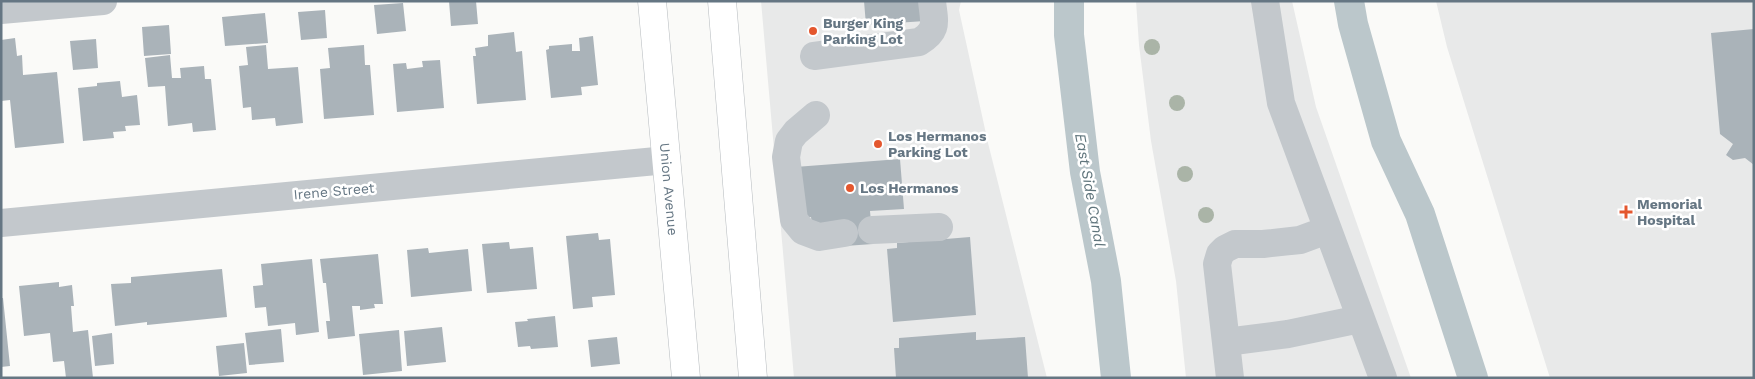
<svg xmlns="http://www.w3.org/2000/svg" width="1755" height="379" viewBox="0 0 1755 379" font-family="'Work Sans',sans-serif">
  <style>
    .built { fill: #e8e9e9 }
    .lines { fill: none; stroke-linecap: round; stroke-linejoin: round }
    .canal { stroke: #bbc7cb; stroke-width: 30 }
    .building { fill: #aab3b9 }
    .major-casing { stroke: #b5babe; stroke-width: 29 }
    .minor { stroke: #c3c8cc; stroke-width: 28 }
    .major { stroke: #fff; stroke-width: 28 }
    .tree { fill: #aab4a7 }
    .poi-dot { fill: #e4572e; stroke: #fff; stroke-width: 2 }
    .labels { text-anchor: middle; stroke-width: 5; stroke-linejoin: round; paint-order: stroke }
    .poi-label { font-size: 14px; font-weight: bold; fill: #657683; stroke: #fff; text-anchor: start }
    .street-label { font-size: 14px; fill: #657683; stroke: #fff }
    .water-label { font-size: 15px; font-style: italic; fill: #60757c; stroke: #fff }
  </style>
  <rect width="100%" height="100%" fill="#fafaf8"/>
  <path class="built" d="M761,1H961L959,10L988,143L1047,378H794Z
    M1136,1H1292L1316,107L1411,378H1186L1176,281L1151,141L1139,45Z
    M1436,1H1754V378H1550L1447,47Z"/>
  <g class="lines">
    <path class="canal" d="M1069,1V35L1085,172L1106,281L1116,378
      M1349,1L1353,24L1386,141L1420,214L1473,378"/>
  </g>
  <path class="building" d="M449,1H476L478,24L451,26Z
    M864,1H923L925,21L866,25Z
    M403,3L406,31L377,34L374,5Z
    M325,10L327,38L301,40L298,12Z
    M265,13L268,43L225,46L222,17Z
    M169,25L171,54L144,56L142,27Z
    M1754,29V165L1745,158L1733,160L1726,155L1733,144L1720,134L1711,33Z
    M514,32L516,52L522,51L526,100L477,104L473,56H476L475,48L488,46V35Z
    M593,36L598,85L581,87L582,95L551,98L546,50L549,49V46L572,44V51H580L579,38Z
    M15,38L17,56L22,55L23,75L57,72L64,143L15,148L10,100L1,101V40Z
    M96,39L98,68L73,70L70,41Z
    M266,45L268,69L298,67L303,123L276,126L275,118L252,120L251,107L243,108L239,66L248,65L246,47Z
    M364,45L365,65H370L374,115L324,119L320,69L330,68L328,48Z
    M170,55L172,78H181L180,68L204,66L205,79H211L216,130L193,132L192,123L168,126L165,86L148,87L145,58Z
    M440,60L444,108L397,112L393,64L406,63L407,69L423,67L422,61Z
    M120,81L122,97L137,95L140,125L125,126L126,131L113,132L114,138L83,141L78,88L97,86V83Z
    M900,159L904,209L870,211L873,244L845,246L812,224L811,217L800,218L795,167Z
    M598,233L599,240L610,239L615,295L592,297L593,307L573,309L566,236Z
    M970,237L976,315L893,322L887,249L897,248V243Z
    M509,242L510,249L533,247L537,289L487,293L482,244Z
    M428,248L429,253L468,249L472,291L411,297L407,250Z
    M378,254L383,304H374L375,308L360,310V306H352L355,336L328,339L326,321H330L326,283H323L320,259Z
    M312,259L319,332L296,335L295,323L268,326L266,307L255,308L253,286L263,285L261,264Z
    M222,269L227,317L147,325V322L115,326L111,284L131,283V277Z
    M59,282V287L72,285L74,306H71L73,332L88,330L93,378H66L64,361L53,362L50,333L24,336L19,286Z
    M1,298H3L10,366L1,367Z
    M555,316L558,347L531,349L530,346L518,347L515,322L528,321L527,319Z
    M442,327L446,362L407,366L404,331Z
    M281,329L284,362L249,365L245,333Z
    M399,330L402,371L363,375L359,334Z
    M976,332V340L1025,337L1028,378H896L894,348H899V338Z
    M112,333L114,364L95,366L92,336Z
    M617,337L620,364L591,367L588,340Z
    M244,343L247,373L219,376L216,346Z"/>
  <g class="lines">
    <g class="major-casing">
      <g id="major">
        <path id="s1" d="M652,1L686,378"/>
        <path d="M722,1L753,378"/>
      </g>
    </g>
    <path class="minor" d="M1265,1L1281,103L1383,378
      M1,10L103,1
      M814,56L919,42C939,30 934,22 932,1
      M816,115L796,132L789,141L786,157L794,220L803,231L819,237L844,233
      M1,223L667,160
      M872,230L939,227
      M1226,342L1288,334L1360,319
      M1230,378L1217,264L1220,254L1225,249L1235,244H1263L1300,240L1327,230"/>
    <use href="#major" class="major"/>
  </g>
  <g class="tree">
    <circle cx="1152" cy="47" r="8"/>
    <circle cx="1177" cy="103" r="8"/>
    <circle cx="1185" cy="174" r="8"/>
    <circle cx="1206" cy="215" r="8"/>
  </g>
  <g class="poi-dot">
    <circle cx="813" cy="31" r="5"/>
    <circle cx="878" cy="144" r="5"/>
    <circle cx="850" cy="188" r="5"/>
    <path d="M1623.5 204.5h5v5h5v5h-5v5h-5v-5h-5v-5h5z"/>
  </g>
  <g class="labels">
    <g class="poi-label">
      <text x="823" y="28">Burger King<tspan x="823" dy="16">Parking Lot</tspan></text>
      <text x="888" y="141">Los Hermanos<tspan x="888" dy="16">Parking Lot</tspan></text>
      <text x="860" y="193">Los Hermanos</text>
      <text x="1637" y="209">Memorial<tspan x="1637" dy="16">Hospital</tspan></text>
    </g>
    <g class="street-label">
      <text dy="5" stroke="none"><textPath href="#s1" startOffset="189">Union Avenue</textPath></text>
      <text transform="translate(334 191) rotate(-5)" y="5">Irene Street</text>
    </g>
    <g class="water-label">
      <text transform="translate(1090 190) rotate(80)" y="5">East Side Canal</text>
    </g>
  </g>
  <rect width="1755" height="379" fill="none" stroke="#657683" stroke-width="5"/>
</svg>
